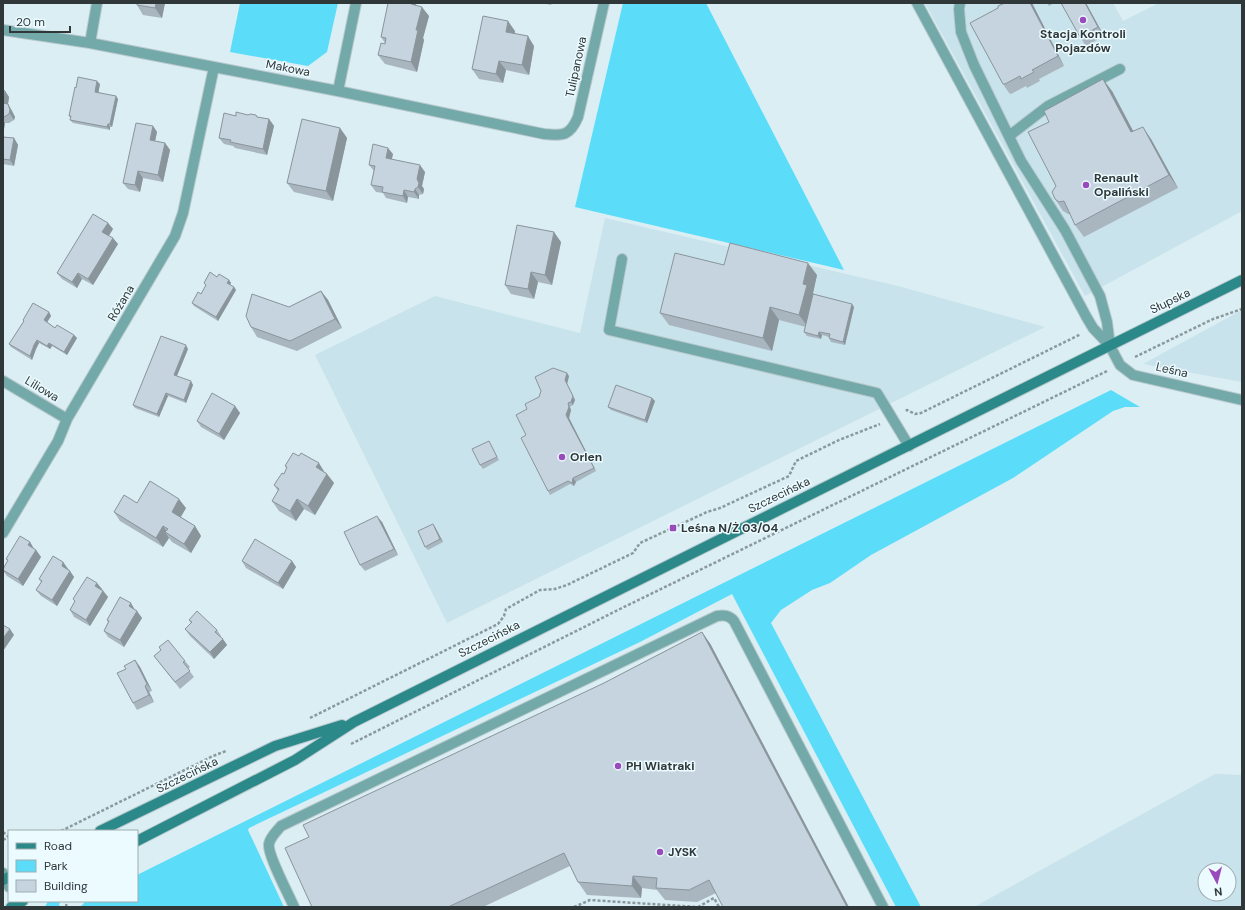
<svg xmlns="http://www.w3.org/2000/svg" width="1245" height="910" viewBox="0 0 1245 910" font-family="'DM Sans',sans-serif">
  <style>
    .built { fill: #c8e3eb; fill-rule: evenodd }
    .green { fill: #5bddfa }
    .lines { fill: none; stroke-linecap: round; stroke-linejoin: round }
    .service-casing { stroke: #b8c9ce; stroke-width: 12 }
    .minor-casing { stroke: #b8c9ce; stroke-width: 12 }
    .tertiary-casing { stroke: #b8c9ce; stroke-width: 12 }
    .secondary-casing { stroke: #b8c9ce; stroke-width: 12 }
    .path { stroke: #8b999d; stroke-width: 2.5; stroke-dasharray: 3 2; stroke-linecap: butt }
    .service { stroke: #74a9a9; stroke-width: 10 }
    .minor { stroke: #74a9a9; stroke-width: 10 }
    .tertiary { stroke: #74a9a9; stroke-width: 10 }
    .secondary { stroke: #2c8989; stroke-width: 10 }
    .wall { fill: #a9b6bf }
    .shaded-wall { fill: #8a949b }
    .building { fill: #c5d4de; stroke: #8a949b }
    .poi-dot { fill: #994bbc; stroke: #ebfbff; stroke-width: 1.5 }
    .labels { text-anchor: middle; stroke-width: 3; stroke-linejoin: round; paint-order: stroke }
    .poi-label { font-size: 12px; font-weight: bold; fill: #2f3739; stroke: #ebfbff; text-anchor: start }
    .street-label { font-size: 12px; fill: #2f3739; stroke: #ebfbff }
  </style>
  <rect width="100%" height="100%" fill="#daeef3"/>
  <path class="built" d="M925,3H1113L1123,21L1159,3H1242V211L1085,296Z
    M605,218L898,286L1045,327L447,623L315,355L435,296L580,333Z
    M1242,310V382L1143,364Z
    M1215,774L1242,775V907H974ZM1205,870H1229V894H1205Z"/>
  <path class="green" d="M240,3H338L327,52L308,66L230,52Z
    M623,3H706L844,270L575,207Z
    M1111,390L1140,407H1125L1113,411L1013,478L871,555L830,583L812,590L781,610L771,623L921,907H896L732,594L640,642L249,828L248,830L284,907H80L86,901H137V875Z
    M48,901H60L59,907H45Z"/>
  <g class="lines">
    <g class="service-casing">
      <path id="service" d="M917,3L1087,318L1093,328L1110,346
        M960,3L959,9L961,32L974,65L1021,161L1065,230L1100,296L1107,322L1110,346
        M1009,136L1048,106L1120,69
        M622,259L609,330L877,393L909,446
        M294,907C289,895 267,854 269,844C270,837 277,831 281,826L717,616C724,615 729,615 734,621L883,907"/>
    </g>
    <g class="minor-casing">
      <path id="minor" d="M3,30L90,43L338,91L544,134C563,136 570,136 578,117L604,3
        M90,43L97,3
        M338,91L356,3
        M1110,346L1120,365L1133,375L1242,400
        M3,381L67,419
        M3,533L58,441L67,419L175,236L183,213L214,67"/>
    </g>
    <g class="tertiary-casing">
      <path id="tertiary" d="M3,873L9,887"/>
    </g>
    <g class="secondary-casing">
      <path id="secondary" d="M100,831L275,746L342,725
        M137,841L295,760L354,722C649,574 946,427 1242,280
        M3,880L9,877
        M11,907L23,901"/>
    </g>
    <path class="path" d="M1135,357L1213,319L1242,309
      M906,411L907,410L915,414L921,413L1081,334
      M310,718L498,624L504,616L506,609L540,590L555,589L567,585L633,553L640,543L707,512L720,508L789,476L796,461L839,440L880,424
      M351,744L620,609L1107,371
      M61,831L213,756L226,751
      M3,832L9,837
      M3,840L9,837
      M66,907L67,901
      M574,907L590,900L697,907
      M698,907L714,898L719,907"/>
    <use href="#service" class="service"/>
    <use href="#minor" class="minor"/>
    <use href="#tertiary" class="tertiary"/>
    <use href="#secondary" class="secondary"/>
  </g>
  <path class="wall" d="M137,3H165L162,18L143,15L137,5Z
    M542,3H552L551,5Z
    M1032,3L1064,66L1039,79L1040,81L1027,88L1026,86L1011,94L1009,93L1003,84Z
    M1047,3H1054L1049,6Z
    M1086,3L1104,36L1086,46L1080,37Z
    M417,6L429,16L423,38L424,40L417,72L385,64L378,55L385,43L381,37Z
    M515,31V33L534,46L529,75L506,70L503,83L479,79L472,69Z
    M100,84L98,92L118,99L112,127H110V130L73,123L70,120L71,118L69,116L76,88Z
    M3,90L5,91L9,97L8,104L12,111L15,117L14,120L9,123H5L3,135Z
    M1112,91L1133,131L1151,139L1178,188L1084,237L1075,225L1070,214H1068L1063,211L1055,199Z
    M236,116L258,117L269,119L274,126L267,155L235,148L233,146L224,144L219,138Z
    M153,126L157,132L155,141L165,143L170,150L163,182L143,178L140,192L128,189L123,183Z
    M340,128L347,138L333,201L294,192L287,183Z
    M3,137L14,138L18,145L14,166L3,164Z
    M393,154L392,159L425,172L422,186L424,189L423,194L419,195V199L408,197L407,203L386,198L383,193L376,192L371,185L374,171L369,165Z
    M108,223L113,229L109,236L118,244L93,285L82,279L77,288L62,279L57,273Z
    M561,242L552,285L538,282L534,299L511,294L505,285Z
    M724,265L817,275L813,293V294L854,307L845,345L831,342L829,338V337L822,335L821,339L807,336L804,332L806,327L779,320L772,351L669,325L660,313Z
    M217,277L229,280L231,283L230,285L234,287L236,290L218,321L194,306L192,303L201,294L206,286L204,283Z
    M321,291L328,300L342,328L297,351L257,337L251,327L289,307Z
    M49,312L51,316L47,322L55,328L74,335L77,338L67,355L52,346L50,349L39,343L36,349L32,360L11,347L9,344L24,321L23,320Z
    M188,349L177,376L193,385L186,403L168,396L159,417L135,408L133,405Z
    M569,376L567,384L575,400L573,405L570,407L571,410L569,418L596,471L576,482L574,486L570,484L550,495L548,491L526,435L527,409L539,397Z
    M652,398L655,401L647,423L611,410L608,407Z
    M235,406L240,413L224,440L201,427L197,421Z
    M489,441L499,460L483,469L480,465Z
    M285,466L325,472L334,483L315,515L304,509L296,521L279,511L272,501L278,491L274,485L284,474L287,468Z
    M137,503L186,508L181,517L195,526L201,536L191,553L172,542L169,538L163,547L120,521L114,512Z
    M382,522L398,555L365,571L360,565Z
    M435,527L443,542L428,550L425,547Z
    M30,542L34,549L36,550L41,557L23,586L7,576L3,571V569L8,561L6,559Z
    M242,561H292L296,567L283,589L246,568Z
    M63,562L68,569L74,577L57,606L41,596L36,590L41,582L39,579Z
    M102,589L108,597L90,626L74,617L70,610L75,602L73,599Z
    M135,610L142,618L124,647L108,637L104,631L108,622L107,620Z
    M189,620L217,630L221,636V637L227,645L214,659L190,636L185,629L191,623Z
    M702,632L711,645L716,893L697,902L665,900L657,890L642,888L641,898L587,895L578,882L570,866L483,907H312L309,837Z
    M154,656L185,661L190,667L188,669L194,677L180,689Z
    M135,660L140,667L152,691L149,692L154,702L137,710L133,703L126,669Z"/>
  <path class="shaded-wall" d="M156,3H165L162,18L155,8Z
    M412,3H415L419,9L411,4Z
    M1030,3H1032L1064,66L1058,56Z
    M1085,3H1086L1104,36L1098,27Z
    M422,7L429,16L423,38L424,40L417,72L411,62L416,30Z
    M508,21L515,31L513,41L506,32Z
    M528,36L534,46L529,75L522,65Z
    M499,61L506,70L503,83L496,74Z
    M1103,79L1112,91L1140,144L1131,132Z
    M97,81L100,84L98,95L95,92Z
    M5,91L9,97L8,104L12,111L15,117L14,120L3,103Z
    M116,96L118,99L112,127L110,124Z
    M269,119L274,126L267,155L263,149Z
    M3,121L5,123L3,135Z
    M108,124L110,127V130L107,127Z
    M153,126L157,132L154,146L150,140Z
    M1143,127L1151,139L1178,188L1169,175Z
    M340,128L347,138L333,201L326,191Z
    M14,138L18,145L14,166L10,160Z
    M165,143L170,150L163,182L158,175Z
    M388,148L393,154L390,165L386,158Z
    M420,165L425,172L422,186L424,189L423,194L418,187L417,179Z
    M138,171L143,178L140,192L135,185Z
    M415,189L419,195V199L414,192Z
    M404,190L408,197L407,203L403,196Z
    M108,223L113,229L107,238L102,232Z
    M554,232L561,242L552,285L545,275Z
    M113,238L118,244L93,285L88,279Z
    M808,263L817,275L813,293L816,297L808,327L799,315L803,284Z
    M531,272L538,282L534,299L528,289Z
    M78,273L82,279L77,288L72,282Z
    M229,280L231,283L229,286L227,283Z
    M234,287L236,290L218,321L216,317Z
    M321,291L328,300L342,328L335,319Z
    M852,304L854,307L845,345L843,342Z
    M770,307L779,320L772,351L763,338Z
    M49,312L51,316L46,324L44,320Z
    M819,332L822,335L821,339L818,336Z
    M74,335L77,338L67,355L64,352Z
    M37,340L39,343L36,349L32,360L30,356L34,345Z
    M49,343L52,346L50,349L47,346Z
    M186,345L188,349L176,378L174,375Z
    M567,373L569,376L567,384L575,400L573,405L571,402L565,380Z
    M191,381L193,385L186,403L184,400Z
    M166,393L168,396L159,417L157,414Z
    M652,398L655,401L647,423L645,420Z
    M568,403L571,410L569,418L596,471L594,468L566,415Z
    M235,406L240,413L224,440L219,434Z
    M319,463L325,473L316,467Z
    M327,474L334,483L315,515L308,506Z
    M573,478L576,482L574,486L572,483Z
    M179,499L186,508L178,521L172,512Z
    M297,499L304,509L296,521L290,511Z
    M377,516L382,522L398,555L394,549Z
    M433,524L435,527L443,542L440,539Z
    M163,526L169,535L165,532L169,538L163,547L156,538Z
    M195,526L201,536L191,553L184,544Z
    M30,542L34,549L32,552L28,545Z
    M36,550L41,557L23,586L18,579Z
    M292,561L296,567L283,589L278,583Z
    M63,562L68,569L66,572L62,566Z
    M70,571L74,577L57,606L52,600Z
    M97,583L102,589L100,592L95,586Z
    M103,591L108,597L90,626L86,620Z
    M131,603L135,610L133,613L129,606Z
    M137,611L142,618L124,647L120,640Z
    M10,629L14,635L3,651V638Z
    M702,632L711,645L849,907H847Z
    M223,639L227,645L214,659L210,652Z
    M135,660L140,667L152,691L147,684Z
    M145,686L149,692L154,702L149,695Z
    M633,876L642,888L641,898L632,886Z"/>
  <path class="building" d="M137,3H156L155,8L137,5Z
    M388,3H412L411,4L422,7L416,30H418L411,62L378,55L381,43L385,44L386,38L381,37Z
    M1005,3H1030L1058,56L1032,70L1034,72L1021,79L1020,76L1005,84H1003L970,23L998,8V6Z
    M1061,3H1085L1098,27L1080,37Z
    M483,16L508,21L506,32L528,36L522,65L499,61L496,74L472,69Z
    M78,77L97,81L95,92L116,96L110,124H108L107,127L70,120L71,116H69L75,87L76,88Z
    M1103,79L1131,132L1143,127L1169,175L1075,225L1064,201L1059,202L1055,199L1052,192L1056,186L1028,132L1049,122L1044,111Z
    M3,90L5,91L3,100Z
    M3,103L8,104L10,110L9,114L4,117H3Z
    M236,112L248,115L250,114L256,115L257,117L269,119L263,149L230,142L231,140L219,138L224,113L236,116Z
    M302,119L340,128L326,191L287,183Z
    M136,123L153,126L150,140L165,143L158,175L138,171L135,185L123,183Z
    M3,137L14,138L10,160L3,159Z
    M373,144L388,148L386,158L420,165L417,179L419,183L418,187L415,189L414,192L404,190L403,196L382,192L383,187L371,185L375,166L369,165Z
    M93,214L108,223L102,232L113,238L88,279L78,273L72,282L57,273Z
    M517,225L554,232L545,275L531,272L528,289L505,285Z
    M730,243L808,263L803,284L807,285L799,315L770,307L763,338L660,313L675,253L724,265Z
    M210,272L217,277L219,274L229,280L227,283L234,287L216,317L192,303L198,292L201,294L206,285L204,283Z
    M321,291L335,319L290,341L251,327L246,316L252,294L289,307Z
    M813,294L852,304L843,342L829,338L830,334L819,332L818,336L804,332Z
    M33,303L49,312L44,320L55,328L57,325L74,335L64,352L49,343L47,346L37,340L34,345L30,356L9,344L24,321L23,320Z
    M161,336L186,345L174,375L191,381L184,400L166,393L157,414L133,405Z
    M553,368L567,373L565,380L573,396L571,402L568,403L569,407L566,415L594,468L573,478L572,483L568,481L548,491L521,438L526,435L516,415L527,409L525,404L539,397L541,391L535,377Z
    M616,385L652,398L645,420L608,407Z
    M212,393L235,406L219,434L197,421Z
    M489,441L497,457L480,465L472,449Z
    M293,453L299,456L301,453L319,463L316,467L327,474L308,506L297,499L290,511L272,501L279,489L274,485L282,473L284,474L287,467L285,466Z
    M150,481L179,499L172,512L195,526L184,544L165,532L168,529L163,526L156,538L114,512L124,495L137,503Z
    M377,516L394,549L360,565L344,532Z
    M433,524L440,539L425,547L418,531Z
    M20,536L30,542L28,545L36,550L18,579L3,570V569L8,560L6,559Z
    M255,539L292,561L278,583L242,561Z
    M53,556L63,562L62,566L70,571L52,600L36,590L42,581L39,579Z
    M87,577L97,583L95,586L103,591L86,620L70,610L75,601L73,599Z
    M120,597L131,603L129,606L137,611L120,640L104,631L109,621L107,620Z
    M197,611L217,630L215,632L223,639L210,652L185,629L192,622L189,620Z
    M3,625L10,629L3,638Z
    M702,632L847,907H723L709,880L689,890L656,888L657,878L633,876L632,886L578,882L564,853L448,907H312L285,848L309,837L303,825L604,683Z
    M168,640L185,661L183,662L190,671L175,682L154,656L161,650L159,647Z
    M135,660L147,684L145,686L149,695L133,703L117,673L126,669L124,666Z"/>
  <g class="poi-dot">
    <circle cx="1083" cy="20" r="4"/>
    <circle cx="1086" cy="185" r="4"/>
    <circle cx="562" cy="457" r="4"/>
    <rect x="669" y="524" width="8" height="8" rx="2"/>
    <circle cx="618" cy="766" r="4"/>
    <circle cx="660" cy="852" r="4"/>
  </g>
  <g class="labels">
    <g class="poi-label">
      <text x="1083" y="38" text-anchor="middle">Stacja Kontroli<tspan x="1083" dy="14">Pojazdów</tspan></text>
      <text x="1094" y="182">Renault<tspan x="1094" dy="14">Opaliński</tspan></text>
      <text x="570" y="461">Orlen</text>
      <text x="681" y="532">Leśna N/Ż 03/04</text>
      <text x="626" y="770">PH Wiatraki</text>
      <text x="668" y="856">JYSK</text>
    </g>
    <g class="street-label">
      <text transform="translate(576 67) rotate(-78)" y="4">Tulipanowa</text>
      <text transform="translate(288 68) rotate(11)" y="4">Makowa</text>
      <text transform="translate(1170 301) rotate(-26)" y="4">Słupska</text>
      <text transform="translate(121 303) rotate(-59)" y="4">Różana</text>
      <text transform="translate(1172 370) rotate(13)" y="4">Leśna</text>
      <text transform="translate(42 389) rotate(31)" y="4">Liliowa</text>
      <text transform="translate(779 495) rotate(-26)" y="4">Szczecińska</text>
      <text transform="translate(489 639) rotate(-27)" y="4">Szczecińska</text>
      <text transform="translate(187 775) rotate(-26)" y="4">Szczecińska</text>
    </g>
  </g>
  <rect width="1245" height="910" fill="none" stroke="#2f3739" stroke-width="8"/>
  <rect x="8" y="830" width="130" height="72" fill="#ebfbff" stroke="#a0adb0"/>
  <rect x="16" y="843" width="20" height="6" fill="#2c8989" stroke="#a0adb0"/>
  <text x="44" y="850" font-size="12" fill="#2f3739">Road</text>
  <rect x="16" y="860" width="20" height="12" fill="#5bddfa" stroke="#a0adb0"/>
  <text x="44" y="870" font-size="12" fill="#2f3739">Park</text>
  <rect x="16" y="880" width="20" height="12" fill="#c5d4de" stroke="#a0adb0"/>
  <text x="44" y="890" font-size="12" fill="#2f3739">Building</text>
  <g transform="translate(1217 882) rotate(173)"><circle r="19" fill="#ebfbff" stroke="#a0adb0"/>
  <path d="M0-3L7 15L0 10L-7 15Z" fill="#994bbc"/>
  <text y="-6" font-size="11" font-weight="bold" text-anchor="middle" fill="#2f3739">N</text>
  </g>
  <path d="M10 26v6h60v-6" fill="none" stroke="#2f3739" stroke-width="2"/>
  <text x="16" y="26" font-size="12" fill="#2f3739" stroke="#ebfbff" stroke-width="3" paint-order="stroke">20 m</text>
</svg>
